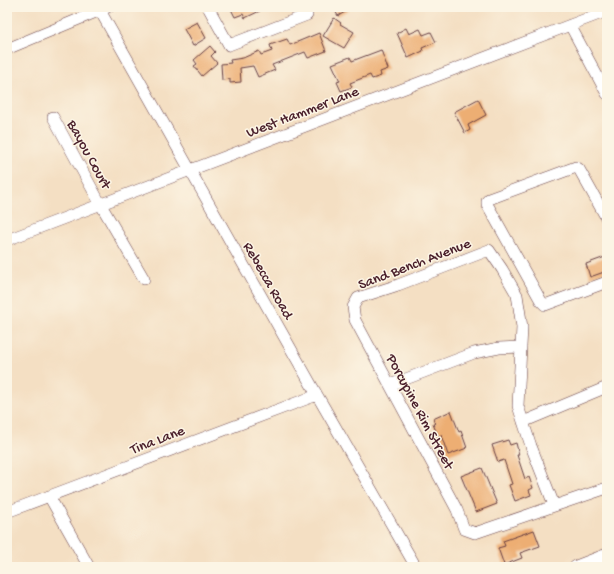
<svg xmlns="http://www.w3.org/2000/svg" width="614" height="574" viewBox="0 0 614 574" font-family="'Gochi Hand',sans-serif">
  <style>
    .building { fill: #edae73 }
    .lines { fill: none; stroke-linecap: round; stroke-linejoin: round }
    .minor-casing { stroke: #643c42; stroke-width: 12 }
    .major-casing { stroke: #643c42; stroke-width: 14 }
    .minor { stroke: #fff; stroke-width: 11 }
    .major { stroke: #fff; stroke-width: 13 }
    .labels { text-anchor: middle; stroke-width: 3; stroke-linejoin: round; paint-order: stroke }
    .street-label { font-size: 15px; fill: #4a1f2b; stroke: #fcf5e5 }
  </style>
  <rect width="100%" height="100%" fill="#fcf5e5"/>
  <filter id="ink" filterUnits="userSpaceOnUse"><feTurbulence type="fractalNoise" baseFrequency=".025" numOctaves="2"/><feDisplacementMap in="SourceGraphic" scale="8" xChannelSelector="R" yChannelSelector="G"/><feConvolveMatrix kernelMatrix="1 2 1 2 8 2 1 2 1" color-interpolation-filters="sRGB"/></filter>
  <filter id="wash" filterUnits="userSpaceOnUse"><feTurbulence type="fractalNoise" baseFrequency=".012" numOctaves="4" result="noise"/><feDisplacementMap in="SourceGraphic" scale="16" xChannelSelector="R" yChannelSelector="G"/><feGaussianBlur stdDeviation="0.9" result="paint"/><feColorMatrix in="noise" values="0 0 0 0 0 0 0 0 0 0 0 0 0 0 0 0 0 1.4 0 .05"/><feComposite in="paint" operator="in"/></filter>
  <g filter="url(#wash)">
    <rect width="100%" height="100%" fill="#f4dfc3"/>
    <g id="blocks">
      <path class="building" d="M230,7H268L245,18L243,14L235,17Z
        M333,7H354L338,16Z
        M334,18L341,23L340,24L354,32L344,48L323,36Z
        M197,22L206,38L193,46L184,29Z
        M406,28L409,34L420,29L423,35L431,32L436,42L422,48L423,51L408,58L397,33Z
        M319,33L326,51L308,58L305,52L272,65L275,70L258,77L253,66L240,68L241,82L230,83V79L222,80L221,64L231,63L230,60L243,58L259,51L261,55L272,51L270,45L287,39L290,45Z
        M210,46L215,52L211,56L217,63L202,76L194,66L197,64L194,60Z
        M381,50L388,69L380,72L381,76L372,79L370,75L350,83L352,87L341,91L337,82L340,81L332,64L350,57L352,61Z
        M478,99L486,115L468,125L470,130L465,133L454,112Z
        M605,257L607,262V271L590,277L586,264Z
        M451,411L459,432L461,431L467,448L448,455L441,435L438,436L433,424H435L433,419Z
        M508,440L510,445L516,443L519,455H517L525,479L529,477L533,488L529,490L531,495L515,501L509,485L512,484L504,460L498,462L492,445Z
        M482,468L497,504L476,512L461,476Z
        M534,530L540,546L520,553L522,558L504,565L498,548L505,546L503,541Z"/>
    </g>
  </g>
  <g filter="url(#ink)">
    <use href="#blocks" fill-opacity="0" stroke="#643c42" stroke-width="1"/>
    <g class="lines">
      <g class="minor-casing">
        <path id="minor" d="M98,7L317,395L416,567
          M208,7L229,45L307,15
          M570,25L607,94
          M7,49L108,7
          M53,117L101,205L144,279
          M607,219L579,169L576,167L489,199L487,201V204L541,301L545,305L607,282
          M7,240L607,11
          M390,385L474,353L499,348L521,347
          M523,422L607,387
          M49,496L89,567
          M554,505L531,446L518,406L522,327L517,295L502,269L489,250L398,285L358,298L353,307L355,320L457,510L464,529L475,533L607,488
          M7,512L317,395"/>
      </g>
      <g class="major-casing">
        <path id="major" d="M576,567L607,555"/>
      </g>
      <use href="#minor" class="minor"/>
      <use href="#major" class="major"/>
    </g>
  </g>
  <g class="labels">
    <g class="street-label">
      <text transform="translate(302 111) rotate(-21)" y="5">West Hammer Lane</text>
      <text transform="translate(90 154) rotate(61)" y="5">Bayou Court</text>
      <text transform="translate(414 263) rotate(-21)" y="5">Sand Bench Avenue</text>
      <text transform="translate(269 280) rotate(60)" y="5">Rebecca Road</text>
      <text transform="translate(421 411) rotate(62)" y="5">Porcupine Rim Street</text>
      <text transform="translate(157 439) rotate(-21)" y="5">Tina Lane</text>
    </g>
  </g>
  <rect width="614" height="574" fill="none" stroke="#fcf5e5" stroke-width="24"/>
</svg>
